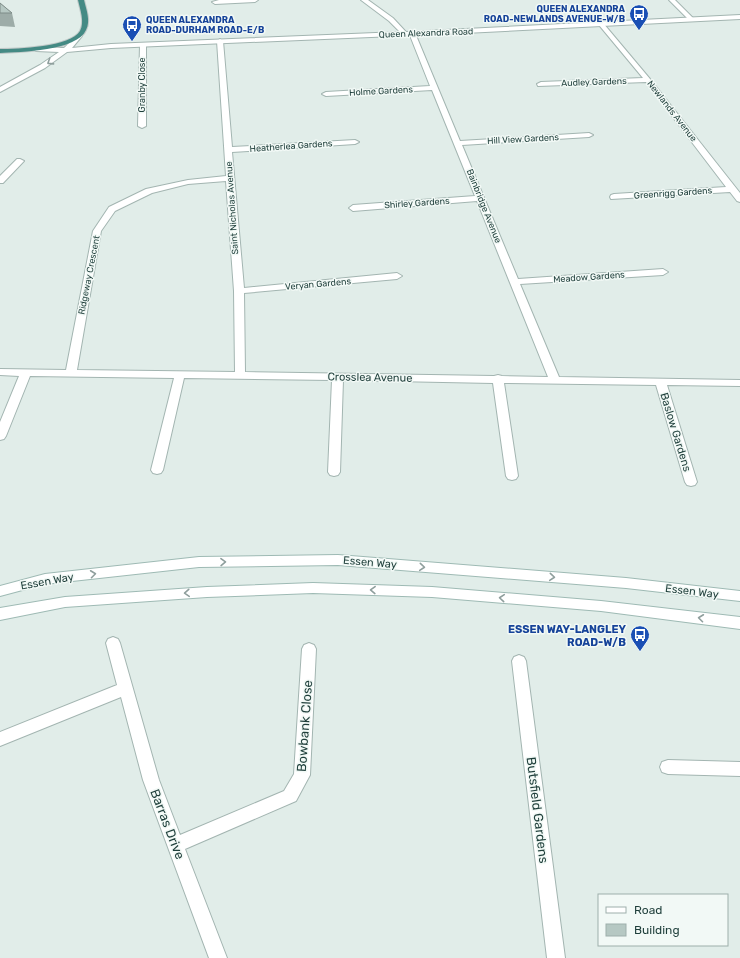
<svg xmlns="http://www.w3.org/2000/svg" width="740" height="958" viewBox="0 0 740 958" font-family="Rubik,sans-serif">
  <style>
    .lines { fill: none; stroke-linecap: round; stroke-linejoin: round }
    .minor-casing { stroke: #a3b5b1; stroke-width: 2 }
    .tertiary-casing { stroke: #a3b5b1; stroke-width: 2 }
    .secondary-casing { stroke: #9ebab4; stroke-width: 2 }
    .trunk-casing { stroke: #c0c9c8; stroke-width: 2 }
    .minor { fill: #fff; fill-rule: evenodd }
    .tertiary { fill: #fff; fill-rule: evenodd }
    .secondary { fill: #fff; fill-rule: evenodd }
    .trunk { fill: #448a84; fill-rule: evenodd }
    .wall { fill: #9daca8 }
    .building { fill: #b6c8c3; stroke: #7f8c88 }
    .oneway { stroke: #8f9f9d }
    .labels { text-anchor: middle; stroke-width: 3; stroke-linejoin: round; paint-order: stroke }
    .far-transit-label { font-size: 9px; font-weight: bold; fill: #164399; stroke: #f2f9f6; text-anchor: end }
    .far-street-label { font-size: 9px; fill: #1f3f3b; stroke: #f2f9f6 }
    .street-label { font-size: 11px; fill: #1f3f3b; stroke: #f2f9f6 }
    .transit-label { font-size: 11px; font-weight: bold; fill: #164399; stroke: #f2f9f6; text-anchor: end }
    .near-street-label { font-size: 13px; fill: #1f3f3b; stroke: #f2f9f6 }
  </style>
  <rect width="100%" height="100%" fill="#e1ede9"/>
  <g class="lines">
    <g class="minor-casing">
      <path id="minor" d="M219,0H258L255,2L215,4L212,2Z
        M669,0H675L694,19V21H690Z
        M599,23H603L650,79L740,193V202L737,201L730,192L611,199L610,197L611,195L614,194L726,187L646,82L538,86L537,84L541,82L643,78L599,25Z
        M412,31L415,33L460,141L589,133L593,135L589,137L462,145L518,279L663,269L668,272L663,275L520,284L559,377L740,380V386L667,385L697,482L695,485L691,486L687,485L685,482L656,385L504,383L518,476L516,479L512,480L508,479L506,476L493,383L343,380L340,472L338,475L334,476L330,475L328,472L332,380L184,378L163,470L161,473L157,474L153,473L151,470L174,378L30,376L6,436L4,439L0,440V422L19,376L0,375V369L66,370L93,231L109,207L146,189L188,180L226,176L217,41L220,39L223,41L232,147L355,140L359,142L355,144L232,152L244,288L397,273L402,276L397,279L244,293L245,372L494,376L498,375L502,376L548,377L477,201L353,211L349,208L353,205L475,196L432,90L326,96L322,94L326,92L430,86L409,33ZM226,181L234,291L235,372L77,370L101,231L115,211L152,193L188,184Z
        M143,43L146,45V126L142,128L138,126L140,45Z
        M17,159H20L24,161L3,183H0V176Z
        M113,637L118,639L120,643L159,780L180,835L284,791L294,774L302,649L304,645L309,643L314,645L316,649L310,775L296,801L185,849L227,958H209L143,780L121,697L0,746V732L117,685L106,643L108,639Z
        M519,655L524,657L526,661L565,958H547L512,661L514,657Z
        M668,760L740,762V776L668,774L662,772L660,767L662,762Z"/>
    </g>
    <g class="tertiary-casing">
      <path id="tertiary" d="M361,0H368L393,18L406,32L740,15V19L465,33L111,48L67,52L45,68L0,92V87L40,65L59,52L36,51L33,49L34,48H64L79,34L82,36L72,48L111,44L400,32L389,21Z"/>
    </g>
    <g class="secondary-casing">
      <path id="secondary" d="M338,555L626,578L740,591V601L626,588L338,565L199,567L45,584L0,596V586L45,574L199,557Z
        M313,583L432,587L601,601L740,617V629L601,611L432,597L313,593L207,597L65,607L0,620V608L65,597L207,587Z"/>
    </g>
    <g class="trunk-casing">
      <path id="trunk" d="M78,0H84C86,9 91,21 86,30C77,51 20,52 0,53V49C17,49 71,47 80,31C85,22 80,9 78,0Z"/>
    </g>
    <use href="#minor" class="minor"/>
    <use href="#tertiary" class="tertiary"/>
    <use href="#secondary" class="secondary"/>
    <use href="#trunk" class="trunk"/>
  </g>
  <path class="wall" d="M0,3L12,13L15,27L0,26Z"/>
  <path class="building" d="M0,3L12,13H0Z"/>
  <defs><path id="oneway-chevron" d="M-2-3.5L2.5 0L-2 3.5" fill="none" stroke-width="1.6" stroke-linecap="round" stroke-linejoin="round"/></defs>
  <g class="oneway">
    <use href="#oneway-chevron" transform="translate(50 62) rotate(147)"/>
    <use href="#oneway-chevron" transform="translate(223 562) rotate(-1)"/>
    <use href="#oneway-chevron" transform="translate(422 567) rotate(5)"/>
    <use href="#oneway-chevron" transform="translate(93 574) rotate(-7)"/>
    <use href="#oneway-chevron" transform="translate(552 577) rotate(5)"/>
    <use href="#oneway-chevron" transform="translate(373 590) rotate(-178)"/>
    <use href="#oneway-chevron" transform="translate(187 593) rotate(176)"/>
    <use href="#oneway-chevron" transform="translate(502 598) rotate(-175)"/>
    <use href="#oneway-chevron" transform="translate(701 618) rotate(-173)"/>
  </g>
  <defs>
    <g id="bus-pin" transform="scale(1)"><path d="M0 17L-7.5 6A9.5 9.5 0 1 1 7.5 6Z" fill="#1a4fb4" stroke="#f2f9f6"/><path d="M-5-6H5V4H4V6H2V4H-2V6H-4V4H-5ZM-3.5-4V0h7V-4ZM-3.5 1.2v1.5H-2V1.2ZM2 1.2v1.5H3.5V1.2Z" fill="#fff"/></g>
  </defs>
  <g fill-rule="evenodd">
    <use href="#bus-pin" x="639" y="14"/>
    <use href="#bus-pin" x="132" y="25"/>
    <use href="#bus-pin" x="640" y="635"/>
  </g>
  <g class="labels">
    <g class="far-transit-label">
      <text x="625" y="12">QUEEN ALEXANDRA<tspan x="625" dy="10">ROAD-NEWLANDS AVENUE-W/B</tspan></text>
      <text x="146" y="23" text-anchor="start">QUEEN ALEXANDRA<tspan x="146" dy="10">ROAD-DURHAM ROAD-E/B</tspan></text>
    </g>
    <g class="far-street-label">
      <text transform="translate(426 33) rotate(-2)" y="3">Queen Alexandra Road</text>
      <text transform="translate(594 82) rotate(-2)" y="3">Audley Gardens</text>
      <text transform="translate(142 85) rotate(-90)" y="3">Granby Close</text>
      <text transform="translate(381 91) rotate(-3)" y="3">Holme Gardens</text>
      <text transform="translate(672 111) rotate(52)" y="3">Newlands Avenue</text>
      <text transform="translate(523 139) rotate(-3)" y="3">Hill View Gardens</text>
      <text transform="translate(291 146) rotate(-4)" y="3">Heatherlea Gardens</text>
      <text transform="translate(673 193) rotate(-4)" y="3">Greenrigg Gardens</text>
      <text transform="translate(417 203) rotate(-4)" y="3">Shirley Gardens</text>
      <text transform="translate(484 206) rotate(68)" y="3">Bainbridge Avenue</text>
      <text transform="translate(232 208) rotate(-94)" y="3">Saint Nicholas Avenue</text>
      <text transform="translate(89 275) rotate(-79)" y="3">Ridgeway Crescent</text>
      <text transform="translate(589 277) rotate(-4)" y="3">Meadow Gardens</text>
      <text transform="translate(318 284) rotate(-5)" y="3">Veryan Gardens</text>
    </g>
    <g class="street-label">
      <text transform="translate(370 377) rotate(1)" y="4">Crosslea Avenue</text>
      <text transform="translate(676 432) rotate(73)" y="4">Baslow Gardens</text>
      <text transform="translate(370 562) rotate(5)" y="4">Essen Way</text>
      <text transform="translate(47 581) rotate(-10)" y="4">Essen Way</text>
      <text transform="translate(692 591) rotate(7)" y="4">Essen Way</text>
    </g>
    <g class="transit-label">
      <text x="626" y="633">ESSEN WAY-LANGLEY<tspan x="626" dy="13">ROAD-W/B</tspan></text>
    </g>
    <g class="near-street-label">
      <text transform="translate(304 726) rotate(-86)" y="5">Bowbank Close</text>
      <text transform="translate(538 810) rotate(83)" y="5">Butsfield Gardens</text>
      <text transform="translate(168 824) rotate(69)" y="5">Barras Drive</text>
    </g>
  </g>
  <rect x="598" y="894" width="130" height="52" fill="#f2f9f6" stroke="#9eafab"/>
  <rect x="606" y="907" width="20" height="6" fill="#ffffff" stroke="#9eafab"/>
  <text x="634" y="914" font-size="12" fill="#1f3f3b">Road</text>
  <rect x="606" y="924" width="20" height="12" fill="#b6c8c3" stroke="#9eafab"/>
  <text x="634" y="934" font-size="12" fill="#1f3f3b">Building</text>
</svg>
